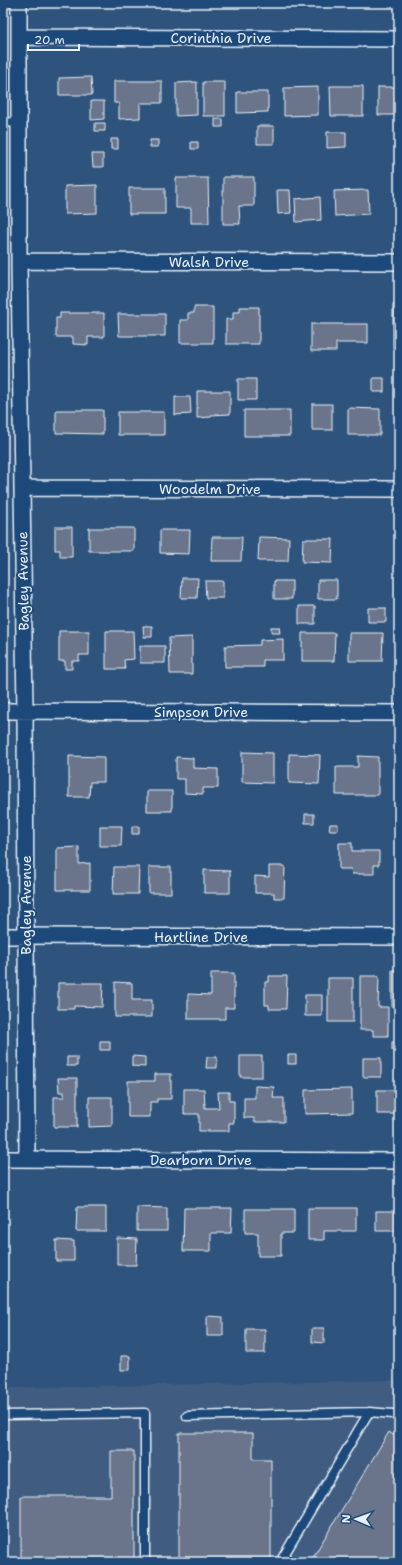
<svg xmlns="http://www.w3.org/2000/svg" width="402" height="1565" viewBox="0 0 402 1565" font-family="'Shantell Sans',sans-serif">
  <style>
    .built { fill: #405d81 }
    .building { fill: #6b758b; stroke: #e8f1f8 }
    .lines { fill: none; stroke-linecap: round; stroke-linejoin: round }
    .lane-casing { stroke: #e8f1f8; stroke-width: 11 }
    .street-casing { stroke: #e8f1f8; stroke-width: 18 }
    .lane { stroke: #1f4a7a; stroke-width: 8 }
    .street { stroke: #1f4a7a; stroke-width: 15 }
    .labels { text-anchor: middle; stroke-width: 4; stroke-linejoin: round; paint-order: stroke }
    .street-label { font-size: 14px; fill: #e8f1f8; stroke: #1f4a7a }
  </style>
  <rect width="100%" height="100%" fill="#2e537d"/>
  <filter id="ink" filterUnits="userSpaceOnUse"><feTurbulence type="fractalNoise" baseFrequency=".025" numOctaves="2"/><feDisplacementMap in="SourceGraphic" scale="8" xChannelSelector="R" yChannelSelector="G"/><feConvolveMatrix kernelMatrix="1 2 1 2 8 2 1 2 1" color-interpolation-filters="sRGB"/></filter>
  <g filter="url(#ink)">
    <path class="built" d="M399,1380V1562H3V1388Z"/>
    <path class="building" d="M91,77L92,95H59V78Z
      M114,81H162V103H140V118L119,119V103H114Z
      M197,82V115L176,116V83Z
      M203,82H225V116H203Z
      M330,86H363V116H331Z
      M318,87V115L284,116V88Z
      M378,87H399V115H378Z
      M237,92H268V112L237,113Z
      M91,101H104V119L91,120Z
      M215,119H223V127H215Z
      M95,123H105V131H95Z
      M257,126H274V144H257Z
      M327,132H346V147L327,148Z
      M111,139H118V149H111Z
      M150,140H158V147H150Z
      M191,142H198V149H191Z
      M92,154H103V167H93Z
      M223,177H254V206H239L240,224H223Z
      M176,178H208L209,223H191V208H176Z
      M97,185V213L65,214V186Z
      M129,188H165V214H129Z
      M277,190H290L291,213L278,214Z
      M368,190L369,214L335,216L334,191Z
      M320,197L321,220L296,222L295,199Z
      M393,304H399V348H393Z
      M194,307H213V343H180V320H188V313H194Z
      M240,307H259V344H226V319H233V312H240Z
      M60,313H104V337H88V345L73,344V337H56V318H60Z
      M118,314H165V336H119Z
      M311,324H368V343H336V351H311Z
      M373,378H384V392H373Z
      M238,379H256V400H238Z
      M197,391H230V414L211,415V417L197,418Z
      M175,397H190L191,414L175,415Z
      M312,404H332V430H312Z
      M348,408L380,409V435H348Z
      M56,410H103V434L56,433Z
      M244,410H290V436H244Z
      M118,412H164V435H118Z
      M55,527H72V557H60V550H55Z
      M89,528H134V551H89Z
      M160,530H190L189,554L160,553Z
      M212,537H242L241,561H211Z
      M259,537L289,538L288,561H258Z
      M303,539H333L332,563L302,562Z
      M182,578H198L197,598H181Z
      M318,580H337V599H318Z
      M205,581H223V598H206Z
      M274,581H292V599H274Z
      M299,606H315V624H299Z
      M368,608H386V622H368Z
      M143,626H152V637H144Z
      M271,627H279L280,633H271Z
      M59,631H89V655H79V661H72V669H65V661H59Z
      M106,631H133L134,659L124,660L125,669H106Z
      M302,633H335L334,661H302Z
      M349,633H383L382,661H349Z
      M192,637V674H170L169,638Z
      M283,639V660H263V667H225V646L260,645V640Z
      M140,646H165V663H140Z
      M242,752L273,753V783L242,782Z
      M289,754L320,755L319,784L289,783Z
      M69,756L104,757V782H90L89,797H69Z
      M358,756L378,757V795H336V767H358Z
      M395,756H399V784H395Z
      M176,757L193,758V768L218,769V788H203V794L185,793V779H176Z
      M147,791H172V811H147Z
      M305,814H314V823H305Z
      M330,824H338V830H329Z
      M100,826H122L121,846H100Z
      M132,826H139V834H132Z
      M339,843H352V851H379V865H374V874H352L351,869H339Z
      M79,847V864L90,863V890H57V848Z
      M269,866H285L284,898H274V893H255V876L269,877Z
      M114,867H139L138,894H113Z
      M149,867H171V893H149Z
      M204,870L230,871V893H204Z
      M392,970H399V1007H392Z
      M211,973H234V1008H225V1019H188V994L211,995Z
      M269,976H287L286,1009H269V1005H265V982H269Z
      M360,976H379L378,1007H388V1036H373V1030H360Z
      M328,978H353V1022H328Z
      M115,982L132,983V1000H152V1017H115Z
      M58,983H103L102,1007L74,1006V1009H58Z
      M305,995H322V1016H305Z
      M100,1041H110V1050H100Z
      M392,1042H399V1051L392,1050Z
      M288,1055H296V1064H288Z
      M132,1056L145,1057V1067L132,1066Z
      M240,1056H262V1077H240Z
      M67,1057H77V1066H67Z
      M207,1057H217V1068H206Z
      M363,1058H381V1077H363Z
      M155,1074H171V1099H157V1102H150V1117H128V1081H155Z
      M58,1078H77V1127H54V1097H64V1092H59Z
      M255,1086L274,1087L273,1098H284V1122H254V1118H244V1098H255Z
      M184,1089H204L205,1108H219L218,1092H229V1101H234V1123H229V1131H199V1114H184Z
      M352,1089V1113L305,1114V1090Z
      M377,1090H399V1114H377Z
      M89,1097H112V1126L89,1127Z
      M77,1207H106V1231H76Z
      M137,1207L167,1208V1231H137Z
      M184,1208H232L231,1233H211V1251H183Z
      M308,1208H356V1231H324V1240H308Z
      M245,1209H294V1233H281V1256H258V1233H245Z
      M376,1211H399V1240H396V1231H376Z
      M117,1238L137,1239L136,1265H117Z
      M56,1240L74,1241V1261H56Z
      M207,1316L223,1317V1336H207Z
      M312,1328H324V1343L312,1342Z
      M246,1329H265V1353H246Z
      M121,1356H130V1370H121Z
      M389,1432L399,1439V1562H310Z
      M179,1433H253V1459H271V1559H253V1562H187V1558H179Z
      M111,1451H134V1562H21V1496H111Z"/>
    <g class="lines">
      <g class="lane-casing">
        <path id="lane" d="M3,122L20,123
          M3,1415L145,1413V1562
          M187,1416L369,1412
          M280,1562L369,1412L393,1414L399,1418"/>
      </g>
      <g class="street-casing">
        <path id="street" d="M19,3V261L25,711L27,1159
          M19,37L399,39
          M19,261L399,262
          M22,488L399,489
          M3,711L399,713
          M3,936L399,937
          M3,1159L399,1161"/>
      </g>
      <use href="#lane" class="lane"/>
      <use href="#street" class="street"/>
    </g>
  </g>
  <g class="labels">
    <g class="street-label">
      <text x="221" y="43">Corinthia Drive</text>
      <text x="209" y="267">Walsh Drive</text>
      <text x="210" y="494">Woodelm Drive</text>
      <text transform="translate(23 581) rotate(-91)" y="5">Bagley Avenue</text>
      <text x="201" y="717">Simpson Drive</text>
      <text transform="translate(26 905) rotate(-90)" y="5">Bagley Avenue</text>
      <text x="201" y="942">Hartline Drive</text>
      <text x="201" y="1165">Dearborn Drive</text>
    </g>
  </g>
  <rect width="402" height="1565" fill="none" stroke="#1f4a7a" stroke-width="16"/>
  <rect x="8" y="8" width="386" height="1549" fill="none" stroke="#e8f1f8" stroke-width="1.5" filter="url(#ink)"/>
  <g transform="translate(356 1519) rotate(272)" stroke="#1f4a7a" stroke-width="3" paint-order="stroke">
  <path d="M0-3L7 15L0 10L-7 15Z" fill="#e8f1f8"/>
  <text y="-6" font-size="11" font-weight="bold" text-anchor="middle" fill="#e8f1f8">N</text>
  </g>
  <path d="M28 44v6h51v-6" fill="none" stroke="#e8f1f8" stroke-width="2"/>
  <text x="34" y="44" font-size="12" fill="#e8f1f8" stroke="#1f4a7a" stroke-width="3" paint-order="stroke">20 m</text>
</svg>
